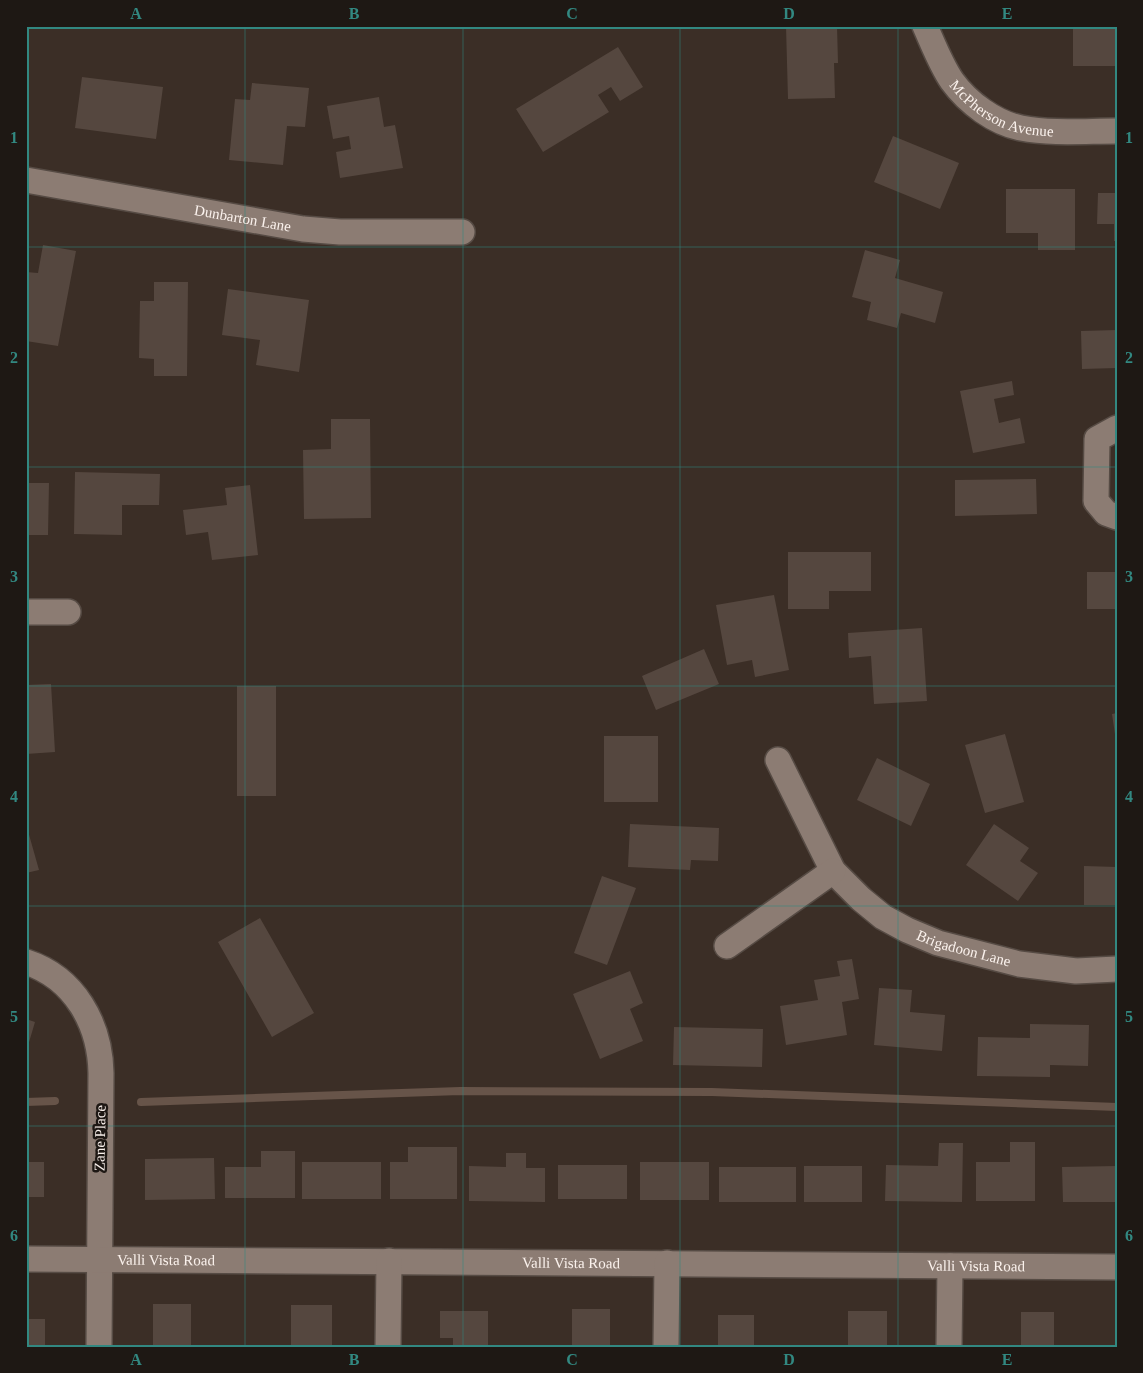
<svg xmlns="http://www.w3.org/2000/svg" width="1143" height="1373" viewBox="0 0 1143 1373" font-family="Georgia,serif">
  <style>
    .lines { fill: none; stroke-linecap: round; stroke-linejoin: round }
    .stream { stroke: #675449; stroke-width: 8 }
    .building { fill: #55473f }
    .minor-casing { stroke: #564b44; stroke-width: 28 }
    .minor { stroke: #8c7c73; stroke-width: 25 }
    .grid { fill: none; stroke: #328881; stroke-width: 1; stroke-opacity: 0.55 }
    .labels { text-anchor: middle; stroke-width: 5; stroke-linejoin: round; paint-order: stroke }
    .street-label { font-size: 15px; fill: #faf1ec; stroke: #1e1814 }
    .neatline { fill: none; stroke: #328881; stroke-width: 2 }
    .grid-label { font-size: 16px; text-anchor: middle; font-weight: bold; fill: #328881 }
  </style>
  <rect width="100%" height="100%" fill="#3b2e26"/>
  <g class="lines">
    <path class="stream" d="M26,1102L55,1101
      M141,1102L460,1091L712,1092L1117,1107"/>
  </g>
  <path class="building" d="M786,26H837L838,63H834L835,98L788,99Z
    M1073,26H1117V66H1073Z
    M618,47L643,87L620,101L611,87L598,95L609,112L543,152L516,109Z
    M82,77L163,87L156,139L75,128Z
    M252,83L309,88L305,127L287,126L283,165L229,160L235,99L250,100Z
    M379,97L384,127L395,125L403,168L340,178L336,152L351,149L349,136L333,139L327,106Z
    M893,136L959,163L940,209L874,182Z
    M1006,189H1075V250H1038V233H1006Z
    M1098,193H1117V241H1114V224H1097Z
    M43,245L76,251L58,346L26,341V272L38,273Z
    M865,250L900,260L895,278L943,292L935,323L901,313L897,328L867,320L871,302L852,297Z
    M154,282H188L187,376H154V359L139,358L140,301H154Z
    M228,289L309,300L299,372L256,365L260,340L222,335Z
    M1117,330V368L1082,369L1081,331Z
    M1012,381L1014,395L994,399L999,423L1020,418L1025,443L973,453L960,391Z
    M331,419H370L371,518L304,519L303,450L331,449Z
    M75,472L160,474L159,505H122V535L74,534Z
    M1036,479L1037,514L955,516V480Z
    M26,483H49L48,535H26Z
    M250,485L258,555L212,560L208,532L186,535L183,510L227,505L225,488Z
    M788,552H871V591H829V609H788Z
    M1087,572H1117V609H1087Z
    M774,595L789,670L755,677L752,660L727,665L716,605Z
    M922,628L927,701L874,704L871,656L849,658L848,633Z
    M704,649L719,684L656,710L642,676Z
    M51,684L55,752L26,754V685Z
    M237,686H276V796H237Z
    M1117,713V741H1116L1112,714Z
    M1005,734L1024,802L985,813L965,745Z
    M604,736H658V802H604Z
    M877,758L930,784L911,826L857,800Z
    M26,824L39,870L26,873Z
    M630,824L719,828L718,861L691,860L690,870L628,867Z
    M994,824L1029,848L1020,861L1038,873L1018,901L966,865Z
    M1084,866L1117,867V905H1084Z
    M602,876L636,888L607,965L574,953Z
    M260,918L314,1013L272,1037L218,942Z
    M852,959L859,999L842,1002L847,1035L786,1045L780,1006L818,1000L814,980L840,976L837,961Z
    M630,971L643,1003L630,1009L643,1041L600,1059L573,994Z
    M879,988L912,990L910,1012L945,1015L942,1051L874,1045Z
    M26,1019L35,1022L27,1049H26Z
    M1030,1024L1089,1025L1088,1066L1050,1065V1077L977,1076L978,1037L1030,1038Z
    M674,1027L763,1029L762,1067L673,1065Z
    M1010,1142H1035V1201H976V1162H1010Z
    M939,1143H963L962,1202L885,1201L886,1165L938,1166Z
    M408,1147H457V1199H390V1162H408Z
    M261,1151H295V1198H225V1167H261Z
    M506,1153H526V1168H545V1202L469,1201V1166L506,1167Z
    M214,1158L215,1199L145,1200V1159Z
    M26,1162H44V1197H26Z
    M302,1162H381V1199H302Z
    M640,1162H709V1200H640Z
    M558,1165H627V1199H558Z
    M804,1166H862V1202H804Z
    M1117,1166V1202H1063L1062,1167Z
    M719,1167H796V1202H719Z
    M153,1304H191V1347H153Z
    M291,1305H332V1347H291Z
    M572,1309H610V1347H572Z
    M440,1311H488V1347H453V1338H440Z
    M848,1311H887V1347H848Z
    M1021,1312H1054V1347H1021Z
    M718,1315H754V1347H718Z
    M26,1319H45V1347H26Z"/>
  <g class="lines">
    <g class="minor-casing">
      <g id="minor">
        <path id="s1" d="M925,26C933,44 941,65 952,81C968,103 995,123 1021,128C1052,134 1085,131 1117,131"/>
        <path id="s2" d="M26,180L303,229L340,232H462"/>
        <path d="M1117,428L1097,439L1096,501L1106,513L1117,517"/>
        <path d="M26,612H68"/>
        <path id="s3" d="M778,760L833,871L861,899L883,917L907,930L938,943L1019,964L1076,971L1117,969"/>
        <path d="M727,946L833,871"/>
        <path d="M26,962C75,978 100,1024 101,1073L99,1347"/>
        <path id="s4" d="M26,1259L1117,1267"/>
        <path d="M388,1347L389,1261"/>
        <path d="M666,1347L667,1263"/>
        <path d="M949,1347L950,1266"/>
      </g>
    </g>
    <use href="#minor" class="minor"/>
  </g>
  <path class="grid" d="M245,26V1347M463,26V1347M680,26V1347M898,26V1347M26,247H1117M26,467H1117M26,686H1117M26,906H1117M26,1126H1117"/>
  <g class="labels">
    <g class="street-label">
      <text dy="5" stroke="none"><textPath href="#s1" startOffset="121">McPherson Avenue</textPath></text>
      <text dy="5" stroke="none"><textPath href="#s2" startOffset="220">Dunbarton Lane</textPath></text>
      <text dy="5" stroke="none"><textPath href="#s3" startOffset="279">Brigadoon Lane</textPath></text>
      <text transform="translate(100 1138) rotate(-89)" y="5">Zane Place</text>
      <text dy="5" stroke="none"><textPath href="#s4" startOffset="140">Valli Vista Road</textPath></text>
      <text dy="5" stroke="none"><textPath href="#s4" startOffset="545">Valli Vista Road</textPath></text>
      <text dy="5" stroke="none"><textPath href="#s4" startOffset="950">Valli Vista Road</textPath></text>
    </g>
  </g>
  <rect width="1143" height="1373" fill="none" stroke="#1e1814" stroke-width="55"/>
  <rect x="28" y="28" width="1088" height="1318" class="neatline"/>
  <g class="grid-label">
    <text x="136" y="19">A</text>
    <text x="354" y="19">B</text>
    <text x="572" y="19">C</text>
    <text x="789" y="19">D</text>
    <text x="1007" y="19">E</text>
    <text x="14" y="143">1</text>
    <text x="1129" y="143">1</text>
    <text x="14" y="363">2</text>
    <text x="1129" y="363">2</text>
    <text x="14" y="582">3</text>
    <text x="1129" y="582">3</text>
    <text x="14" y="802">4</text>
    <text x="1129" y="802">4</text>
    <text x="14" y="1022">5</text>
    <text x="1129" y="1022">5</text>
    <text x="14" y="1241">6</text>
    <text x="1129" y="1241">6</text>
    <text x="136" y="1365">A</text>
    <text x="354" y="1365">B</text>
    <text x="572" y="1365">C</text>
    <text x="789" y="1365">D</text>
    <text x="1007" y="1365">E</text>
  </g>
</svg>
